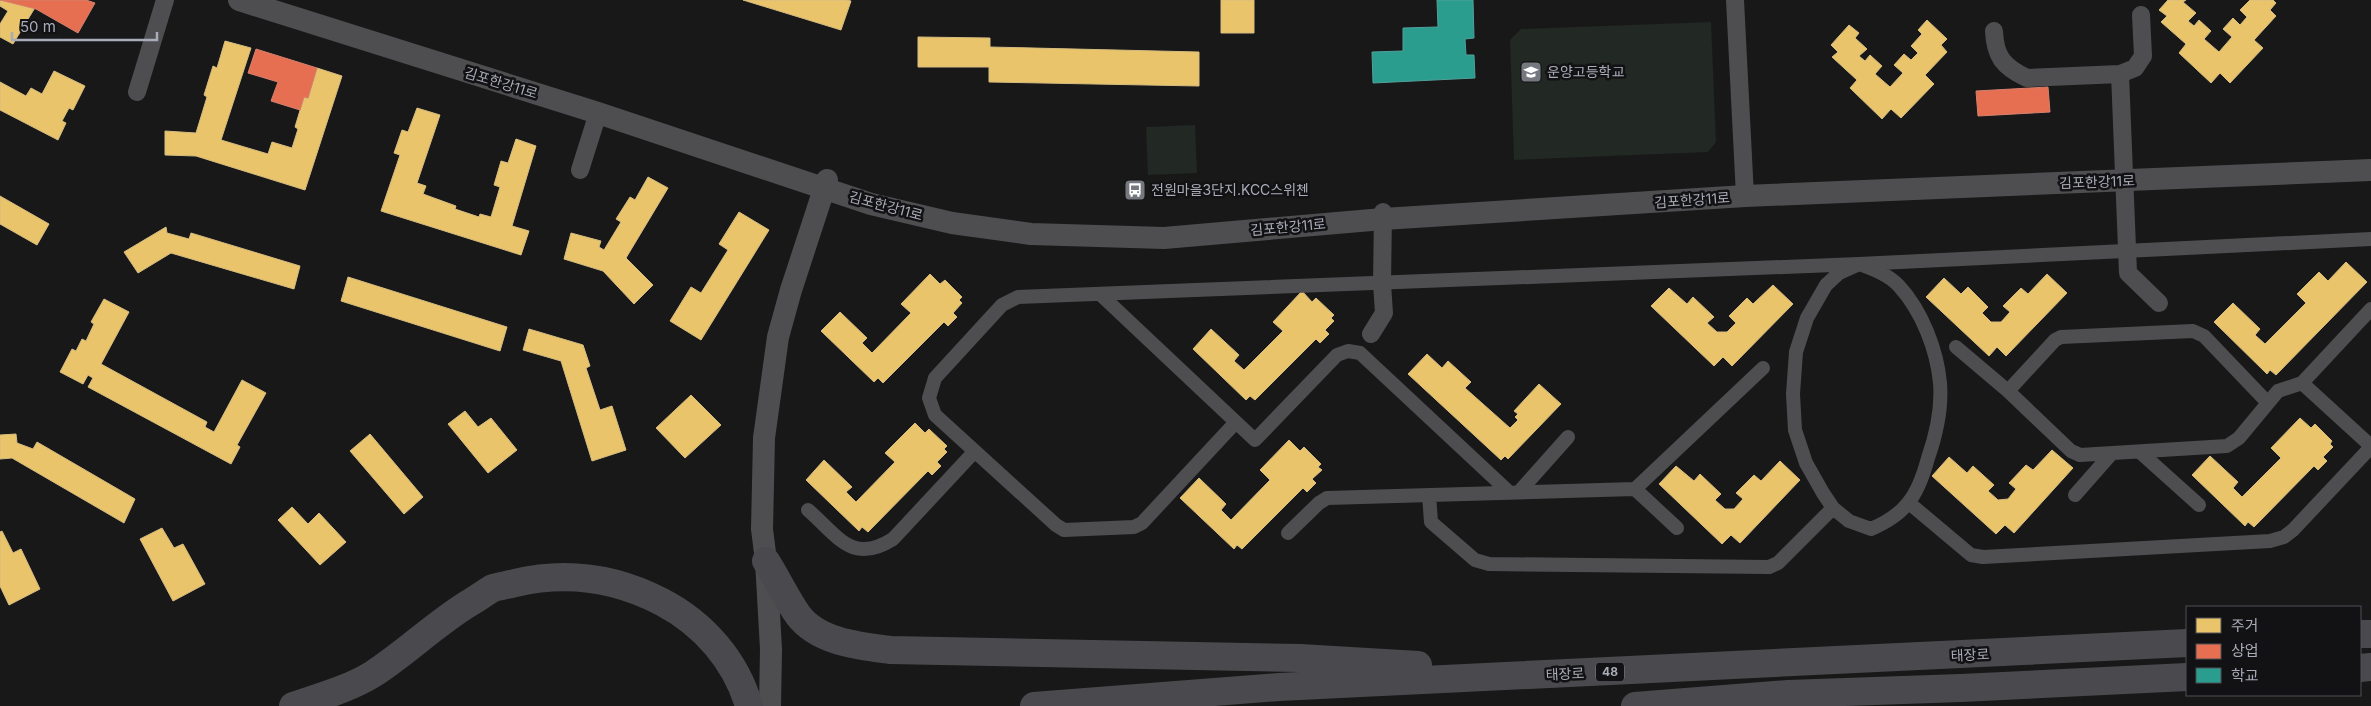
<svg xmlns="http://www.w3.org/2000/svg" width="2371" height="706" viewBox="0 0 2371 706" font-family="Inter,'Noto Sans KR',sans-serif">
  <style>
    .green { fill: #222823 }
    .homes { fill: #e9c46a; stroke: #d6bc81 }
    .shops { fill: #e76f51; stroke: #d48170 }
    .schools { fill: #2a9d8f; stroke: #50a19b }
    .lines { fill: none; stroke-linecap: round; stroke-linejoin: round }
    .pedestrian { stroke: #4e4e51; stroke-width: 14 }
    .minor { stroke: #4e4e51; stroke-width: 18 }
    .tertiary { stroke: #4e4e51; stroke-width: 22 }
    .primary { stroke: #4a4a4e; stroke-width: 28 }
    .labels { text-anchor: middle; stroke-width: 5; stroke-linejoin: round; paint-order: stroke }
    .shield { fill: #121214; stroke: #7c7d87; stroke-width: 1 }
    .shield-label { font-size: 12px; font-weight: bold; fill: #a9abb8 }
    .poi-label { font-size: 14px; fill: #a9abb8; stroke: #121214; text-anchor: start }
    .street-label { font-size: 14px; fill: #a9abb8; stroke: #121214 }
  </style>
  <rect width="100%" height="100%" fill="#181818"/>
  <path class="green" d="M1711,22L1716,142L1708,152L1514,160L1510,40L1521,29Z
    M1195,125L1197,173L1148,175L1146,127Z"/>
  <path class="homes" d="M0,0L39,1L13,44L0,37V24L8,11L0,6Z
    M743,0H847L851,1L841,30Z
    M1221,0H1254V33H1221Z
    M2168,0H2186L2183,2L2196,13L2188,21L2194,26L2199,20L2211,31L2204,39L2219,52L2232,37L2223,29L2233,18L2240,25L2247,17L2240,10L2250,0H2273L2276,3L2270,10L2276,16L2254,40L2263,48L2230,83L2220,73L2211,83L2179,53L2186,44L2161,22L2167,16L2159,10Z
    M1927,20L1947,39L1941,45L1947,52L1925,75L1934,84L1901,118L1891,109L1882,119L1850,88L1857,80L1832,57L1838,52L1831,45L1849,25L1859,33L1855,38L1867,49L1859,56L1865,61L1870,55L1882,66L1875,74L1890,87L1903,73L1894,65L1904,54L1911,60L1918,53L1911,46L1922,34L1918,30Z
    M918,37L990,38V47L1199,52V86L989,82V67H918Z
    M225,41L251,48L221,140L268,154L272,142L292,148L298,129L295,127L304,97L308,98L317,68L342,76L305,190L196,156L165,155V131L196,133L207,97L204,95L213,66L217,68Z
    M54,71L85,86L73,110L69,108L62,121L66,123L58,140L0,110V82L26,96L31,88L42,94Z
    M417,108L440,115L417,183L426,186L423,194L456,206L455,209L479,217L480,214L491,217L500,187L494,185L501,161L508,163L516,139L536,146L512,226L529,231L521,255L381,211L400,155L394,153L402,130L408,132Z
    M648,177L668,188L626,258L653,285L634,304L603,271L564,259L571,233L601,241L599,247L604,250L621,222L616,219L630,197L635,200Z
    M0,196L49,224L37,245L0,224Z
    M739,212L769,230L701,340L670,321L691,287L701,293L728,250L719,244Z
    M166,227L167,233L189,239L191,233L300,266L294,289L171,253L138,273L124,252Z
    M2346,262L2367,282L2276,375L2270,370L2267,374L2214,322L2233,303L2260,329L2255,335L2265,344L2306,303L2297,294L2319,272L2328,281Z
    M930,274L940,284L945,280L962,297L959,300L962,303L953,313L957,317L948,326L944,322L883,383L878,378L874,382L821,331L840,312L867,338L862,343L872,353L911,313L901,304Z
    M2047,274L2067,293L2006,356L1997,347L1989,356L1926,297L1944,278L1961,294L1968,287L1988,307L1982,313L1991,322H2001L2010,312L2003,306L2021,288L2028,294Z
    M348,277L507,327L500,351L341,301Z
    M1773,285L1793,304L1732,366L1723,357L1714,366L1651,306L1669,288L1687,304L1693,297L1714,317L1707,323L1717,332H1727L1736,323L1729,316L1747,298L1753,304Z
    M1302,291L1312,302L1316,298L1334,315L1331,318L1334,321L1325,330L1329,334L1320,343L1316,339L1255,400L1250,396L1246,400L1193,349L1211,329L1239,355L1234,361L1244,370L1283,331L1273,322Z
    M104,299L129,312L101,364L207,422L205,427L214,432L242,380L266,393L237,445L240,447L231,464L88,387L93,378L88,375L83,384L60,372L72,349L76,351L82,339L86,341L94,324L91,322Z
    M529,329L583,345L590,366L586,368L600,410L612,406L626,450L592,461L561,361L523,350Z
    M1427,354L1442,368L1448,361L1471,382L1465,388L1510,428L1518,420L1515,417L1518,414L1514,411L1539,384L1561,404L1508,459L1505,456L1501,460L1408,374Z
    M691,395L721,425L685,458L656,428Z
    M465,411L478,427L491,418L517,450L488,473L448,424Z
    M2300,418L2311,428L2315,424L2332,441L2330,444L2333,447L2323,457L2327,461L2318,470L2314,466L2254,527L2248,522L2245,526L2192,475L2210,456L2238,482L2233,488L2242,497L2281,458L2271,448Z
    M915,423L925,433L929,429L947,446L944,449L947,452L937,462L941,466L932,475L928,471L868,532L862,527L859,531L806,480L824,460L852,487L846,492L856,502L895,462L885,453Z
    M16,434L17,443L33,449L37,442L135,499L124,523L12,458L0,459V435Z
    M370,434L423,497L404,514L350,451Z
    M1289,440L1300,451L1304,447L1321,464L1318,467L1322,470L1312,479L1316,483L1307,492L1303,488L1242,549L1237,545L1234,549L1180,498L1199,478L1226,504L1221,510L1231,520L1270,480L1260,470Z
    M2052,450L2073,468L2014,533L2005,525L1996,534L1932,476L1949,457L1967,473L1973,466L1994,485L1988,491L1998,500L2008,499L2016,489L2009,483L2026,465L2033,470Z
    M1780,461L1800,480L1740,543L1731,535L1722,544L1659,484L1676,466L1694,481L1700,474L1721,494L1715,500L1725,509H1734L1743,499L1736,493L1754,475L1761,481Z
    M292,507L308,524L319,513L346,542L320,565L278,520Z
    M162,528L174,548L183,544L205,584L173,601L140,539Z
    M2,531L13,553L21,549L40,589L9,605L0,586V532Z"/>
  <path class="shops" d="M0,0H86L95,3L78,33L36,9Z
    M256,49L317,68L308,98L304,97L300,110L271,101L278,82L248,73Z
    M2048,87L2050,112L1978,116L1976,91Z"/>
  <path class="schools" d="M1437,0H1473L1474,38L1465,39L1466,55H1474L1475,78L1373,83L1372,52L1403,51V28L1438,27Z"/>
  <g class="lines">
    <path class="pedestrian" d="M1859,264C1873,269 1889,275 1899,286C1922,311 1937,350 1940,383C1942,407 1936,435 1928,458C1924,473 1918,491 1908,503C1898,516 1885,523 1871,529L1849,521L1833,508L1823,493L1806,463L1795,430L1793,394L1796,352L1807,318L1826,285L1839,273Z
      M1101,295L1255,440L1337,355L1348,351L1360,353L1509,492
      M2371,309L2302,383L2371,446
      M1956,347L2008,391L2071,451L2080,455L2227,446L2239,438L2278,391L2302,383
      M2008,391L2055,340L2061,337L2193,331L2204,336L2268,403
      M1236,422L1142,523L1134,527L1064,530L1056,525L935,415L929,398L935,378L1002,305L1018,297L1859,264L2371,239
      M2140,452L2199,505
      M1635,489L1763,368
      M1519,492L1568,437
      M1429,495L1431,522L1475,560L1489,564L1769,567L1778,563L1833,508
      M2075,495L2112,453
      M1909,503L1971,555L1983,557L2270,541L2284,537L2293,530L2371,447
      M808,510C838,536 852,565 893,539L975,451
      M1288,533L1319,503L1327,498L1635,489L1677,528"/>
    <path class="minor" d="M1735,0L1745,196
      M1994,31C1995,56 2003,67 2027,78L2120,74L2135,68L2143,56L2141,15
      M2120,74L2128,273L2159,303
      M137,92L165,0
      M580,170L598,113
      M1371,334L1384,313L1382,284L1383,212"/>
    <path class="tertiary" d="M239,0L598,113L871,204L952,223L1031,234L1164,238L1383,219L1745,196L2371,170
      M770,706L771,649L766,561L762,529L764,438L778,337L791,290L827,180"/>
    <path class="primary" d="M766,561C777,578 786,598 798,615C818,642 859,646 890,650L1300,658L1418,665
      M2360,634H2371
      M2360,668L2371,667
      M293,706C319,697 349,689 373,674C407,652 436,623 471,602C478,598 486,592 493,588C500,586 508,585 515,583C566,571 616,578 662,602C704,624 736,661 749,706
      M1034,706L1279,687L2187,643
      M1635,706L1788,694L1961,688L2187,677"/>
  </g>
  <defs>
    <g id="school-square" transform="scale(1.125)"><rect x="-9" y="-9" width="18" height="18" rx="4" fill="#767880" stroke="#121214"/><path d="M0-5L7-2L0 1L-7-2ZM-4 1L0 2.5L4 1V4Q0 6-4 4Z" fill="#fff"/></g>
    <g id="bus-square" transform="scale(1.125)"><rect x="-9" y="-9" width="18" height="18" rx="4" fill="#767880" stroke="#121214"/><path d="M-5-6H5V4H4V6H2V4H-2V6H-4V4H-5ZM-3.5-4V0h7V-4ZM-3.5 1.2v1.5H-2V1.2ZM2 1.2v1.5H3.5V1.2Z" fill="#fff"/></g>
  </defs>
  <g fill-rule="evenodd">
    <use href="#school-square" x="1531" y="72"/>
    <use href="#bus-square" x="1135" y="190"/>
  </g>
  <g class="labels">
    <rect class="shield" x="1596" y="662.5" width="28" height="19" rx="4"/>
    <g class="shield-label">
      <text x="1610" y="676">48</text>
    </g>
    <g class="poi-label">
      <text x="1547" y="77">운양고등학교</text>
      <text x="1151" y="195">전원마을3단지.KCC스위첸</text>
    </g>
    <g class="street-label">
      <text transform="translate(501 83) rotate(17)" y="5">김포한강11로</text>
      <text transform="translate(2097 182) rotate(-2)" y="5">김포한강11로</text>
      <text transform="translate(1692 200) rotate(-4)" y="5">김포한강11로</text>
      <text transform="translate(886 206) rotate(15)" y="5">김포한강11로</text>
      <text transform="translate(1288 227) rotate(-5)" y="5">김포한강11로</text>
      <text transform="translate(1970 655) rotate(-3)" y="5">태장로</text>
      <text transform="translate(1565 674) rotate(-3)" y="5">태장로</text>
    </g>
  </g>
  <rect x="2186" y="606" width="175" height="90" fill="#121214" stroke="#4e4f56"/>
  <rect x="2196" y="618" width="25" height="15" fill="#e9c46a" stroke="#4e4f56"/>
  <text x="2231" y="631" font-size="15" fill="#a9abb8">주거</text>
  <rect x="2196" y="644" width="25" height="15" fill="#e76f51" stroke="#4e4f56"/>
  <text x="2231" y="656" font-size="15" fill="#a9abb8">상업</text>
  <rect x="2196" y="668" width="25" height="15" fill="#2a9d8f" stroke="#4e4f56"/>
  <text x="2231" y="681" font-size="15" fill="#a9abb8">학교</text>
  <path d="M12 32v8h145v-8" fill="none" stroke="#a9abb8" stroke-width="2.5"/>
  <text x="20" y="32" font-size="15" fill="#a9abb8" stroke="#121214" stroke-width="4" paint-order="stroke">50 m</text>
</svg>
